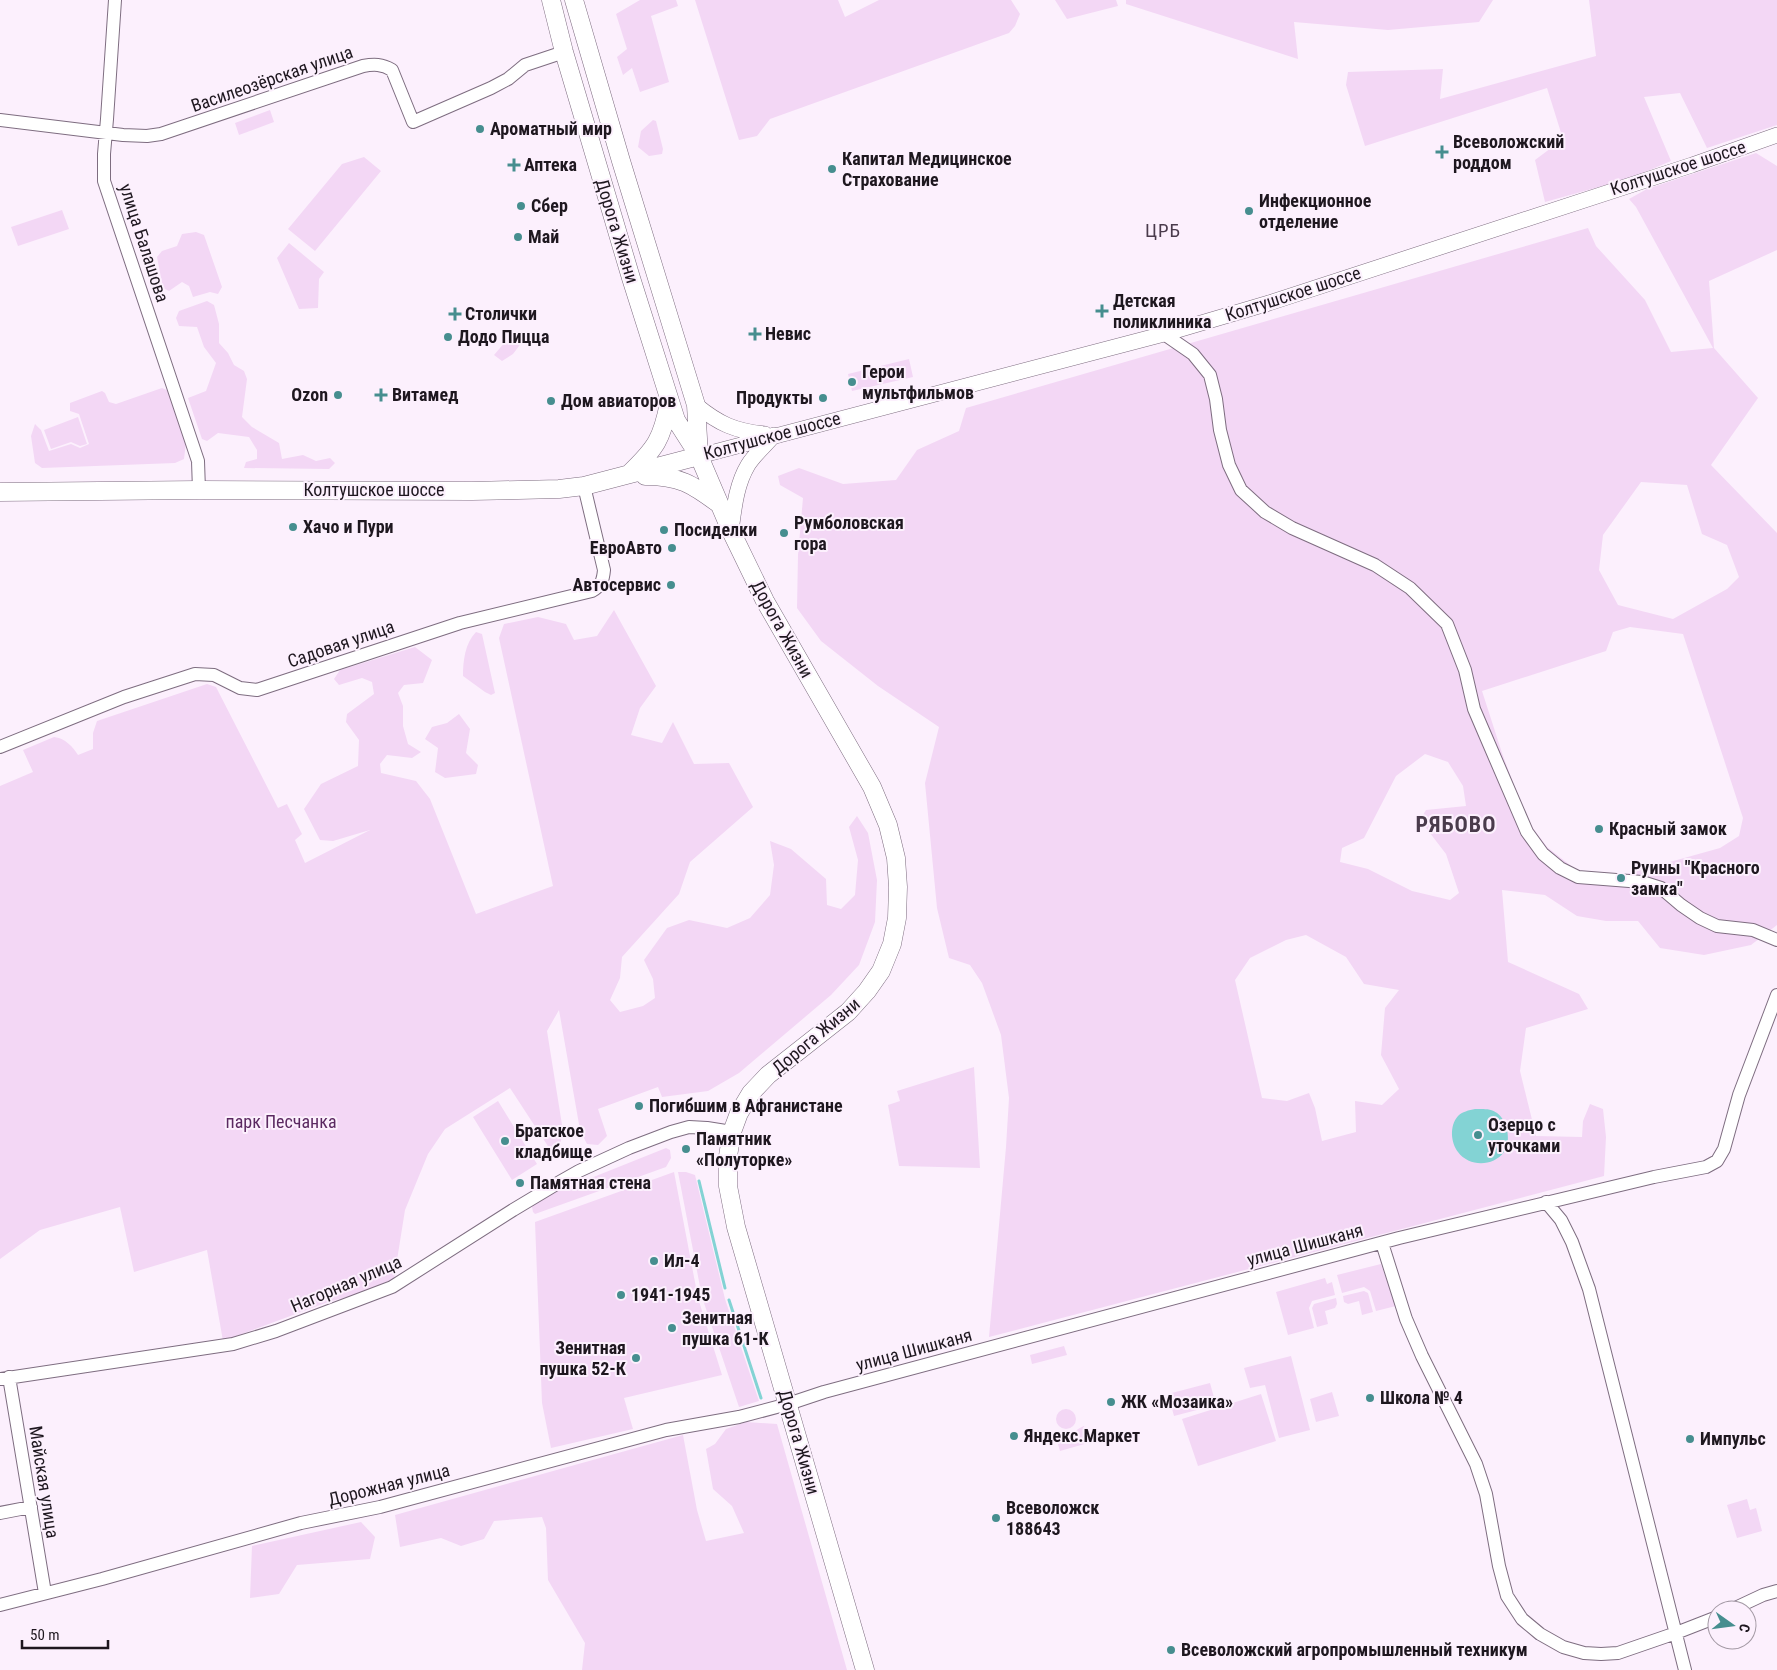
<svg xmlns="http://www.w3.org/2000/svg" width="1777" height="1670" viewBox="0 0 1777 1670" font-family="'Roboto Condensed',sans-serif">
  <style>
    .green { fill: #f3d7f5; fill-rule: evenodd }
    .water { fill: #83d3d4 }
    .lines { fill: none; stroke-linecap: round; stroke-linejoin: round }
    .stream { stroke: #83d3d4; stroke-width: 3 }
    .minor-casing { stroke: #7e6d80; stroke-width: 14 }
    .tertiary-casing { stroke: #7e6d80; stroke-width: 16 }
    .secondary-casing { stroke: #7e6d80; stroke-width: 19 }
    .minor { stroke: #fff; stroke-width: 12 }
    .tertiary { stroke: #fff; stroke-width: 15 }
    .secondary { stroke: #fff; stroke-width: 18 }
    .poi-dot { fill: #468e8f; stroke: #fcf0fd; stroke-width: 2 }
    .labels { text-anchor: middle; stroke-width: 4; stroke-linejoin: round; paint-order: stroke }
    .street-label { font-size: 18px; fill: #1e171f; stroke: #fcf0fd }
    .poi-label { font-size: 18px; font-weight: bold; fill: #1e171f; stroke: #fcf0fd; text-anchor: start }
    .park-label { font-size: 18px; fill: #5b2961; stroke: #fcf0fd }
    .neighbourhood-label { font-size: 19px; letter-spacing: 1px; fill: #4a3b4c; stroke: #fcf0fd }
    .district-label { font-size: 22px; font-weight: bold; letter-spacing: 1px; fill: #4a3b4c; stroke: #fcf0fd }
  </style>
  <rect width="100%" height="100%" fill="#fcf0fd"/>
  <path class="green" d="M640,0H676L678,6L651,16L669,82L640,92L632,68L623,75L617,57L627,49L616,14Z
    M695,0H838L845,17L879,0H1011L1020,14L1015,26L1009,33L770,119L757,136L739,140Z
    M1055,0H1116L1118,6L1067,19Z
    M1126,0H1493L1479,22L1388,30L1294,22L1298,59L1126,4Z
    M1589,0H1777V125L1707,148L1680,93L1644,97L1671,161L1631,178L1545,202L1535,160L1563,139L1547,88L1365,146L1346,85L1348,72L1443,69L1440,99L1596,56Z
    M270,110L274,122L239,135L235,123Z
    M653,120L656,121L663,149L662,154L649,156L638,147L641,131Z
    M1756,153L1777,166V250L1709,281L1714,348L1758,398L1711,465L1777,533V925L1751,945L1704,955L1660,948L1638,921H1606L1577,916L1545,895L1502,890L1508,962L1579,994L1588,1009L1526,1028L1520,1071L1536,1136L1582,1137L1583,1121L1590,1104L1603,1109L1606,1137L1604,1176L989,1337L1006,1147L1009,1098L1001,1035L982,983L970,965L949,958L937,908L925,783L939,727L878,686L821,641L797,608L798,555L803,498L780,485L778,476L799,468L843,484L896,480L917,450L959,431L966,408L1588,228L1596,246L1645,300L1671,352L1713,348L1636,207L1629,199L1647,189ZM1641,482L1687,485L1702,534L1727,545L1739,577L1727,589L1673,619L1618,605L1599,570L1603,535ZM1630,627L1683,634L1743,818L1739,836L1720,848L1616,877L1580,873L1547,847L1527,820L1502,753L1482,691L1606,651L1613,632ZM1425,754L1448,762L1463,786L1466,806L1426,810L1420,820L1446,854L1459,893L1450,900L1412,891L1368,869L1340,862L1342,848L1364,838L1396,776ZM1306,935L1346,957L1364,984L1399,990L1385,1008L1381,1055L1399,1089L1382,1105L1355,1101L1356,1132L1322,1141L1315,1108L1309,1093L1287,1101L1262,1098L1235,980L1250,958L1286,940Z
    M364,157L381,171L315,251L288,229L342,164Z
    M62,210L69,229L18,246L11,227Z
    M196,232L204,235L222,287L218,294L210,292L193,297L189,286L182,282L169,291L163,288L157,257L162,251L177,246L182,234Z
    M289,243L324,272L319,279L318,308L299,309L277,258Z
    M207,301L214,305L219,324V343L228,353L234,365L244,371L247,379L242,417L252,427L279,443L282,459L303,455L316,461L330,458L335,463L329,469L244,468L246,462L257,459V450L249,437L218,433L207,441L202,439L188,398L206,391L216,363L204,347L197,327L179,326L176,318L179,311Z
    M512,334L522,342L513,354L502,361L494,355Z
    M909,359L913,377L852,391L848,374Z
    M162,388L169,391L186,443L184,459L175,463L42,468L35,463L31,436L35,424L41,430L49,451L71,444L80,448L89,444L79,414L70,411V403L102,391L105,393L109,402L116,404Z
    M78,417L87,444L80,446L71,442L51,449L44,430Z
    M614,610L656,686L640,708L631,735L662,743L673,722L694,764L729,763L753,807L690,862L679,894L622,957L620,978L610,1000L620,1012L643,1006L655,998L653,979L644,960L667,928L689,920L727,928L750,918L770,895L774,865L770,841L791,849L826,879L827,905L841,909L855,895L858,860L849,827L857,816L868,833L877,880L875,922L859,965L831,995L739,1073L708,1091L662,1097L658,1087L598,1109L607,1136L598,1145L587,1144L580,1130L559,1010L547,1031L563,1131L557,1160L510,1088L445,1129L428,1154L405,1210L394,1279L351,1296L328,1302L223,1341L207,1250L134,1272L120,1207L40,1230L0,1259V786L33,772L23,750L54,737C65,738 73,747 78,755L93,749V733L97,721L207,684L216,687L278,808L287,804L302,834L295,840L305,863L370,830L333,841L320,840L304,809L321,784L358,766L359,740L346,722L347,714L374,694L372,682L362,678L339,685L334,679L340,670L415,647L432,660L423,683L404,685L398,693L403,706V726L408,744L421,752L412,758L387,755L380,764L381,773L416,781L430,799L476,914L553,886L499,638L504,624L538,617L566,624L574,640L597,636Z
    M476,632L482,634L495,693L491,695L485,692L463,676C463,661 465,643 476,632Z
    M459,714L470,729L466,753L478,765L476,774L445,778L435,772L438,748L425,739L432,727L447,723Z
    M974,1067L980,1168L899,1166L888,1105L900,1101L897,1091Z
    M498,1101L537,1164L512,1180L473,1117Z
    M666,1148L670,1150L671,1158L666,1167L535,1214L533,1212L532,1207L536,1200Z
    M674,1172L698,1298L722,1375L624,1398L633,1429L551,1448L542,1403L535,1222Z
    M678,1172H686L695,1175L725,1299L759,1401L739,1407L702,1297Z
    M1381,1264L1396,1306L1376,1311L1370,1291L1364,1287L1342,1293L1337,1275Z
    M1325,1278L1327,1284L1332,1282L1335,1295L1312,1301L1309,1308L1314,1328L1288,1335L1276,1292Z
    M1364,1291L1368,1293L1373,1312L1362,1315L1359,1301L1348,1304L1344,1302L1343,1296Z
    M1336,1298L1337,1304L1335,1308L1325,1311L1328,1324L1317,1327L1312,1308L1314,1304Z
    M1064,1346L1067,1355L1032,1364L1030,1355Z
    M1291,1356L1310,1430L1279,1438L1265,1385L1250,1388L1244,1368Z
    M1210,1383L1216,1405L1174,1416L1168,1394Z
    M1332,1392L1339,1416L1316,1422L1310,1399Z
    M1261,1394L1276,1441L1198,1466L1182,1419Z
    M1056 1419a10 10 0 1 1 20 0a10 10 0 1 1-20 0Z
    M746,1422L777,1424L847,1670H582L585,1643L548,1580L546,1528L542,1517L494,1521L484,1539L461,1546L441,1538L400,1547L395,1515L683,1435L697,1510L706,1541L744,1533L732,1506L713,1489L706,1449L715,1444L726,1429Z
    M1084,1426L1088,1443L1060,1451L1055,1434C1060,1433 1063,1434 1068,1434C1074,1433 1078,1428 1084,1426Z
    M1747,1499L1750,1510L1756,1508L1762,1531L1737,1538L1727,1505Z
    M361,1522L375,1537L370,1559L297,1565L279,1594L250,1598L252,1546Z"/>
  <path class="water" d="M1475,1109C1482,1109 1491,1108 1497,1113C1507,1120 1512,1141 1504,1152C1493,1167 1469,1167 1458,1152C1451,1143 1449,1126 1458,1116C1462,1112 1469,1110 1475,1109Z"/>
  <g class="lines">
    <path class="stream" d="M699,1181L725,1288
      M729,1300L761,1398"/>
    <g class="minor-casing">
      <path id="minor" d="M115,0L107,119L104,154V181L198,461L199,490
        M0,120L123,135L147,136L161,134L363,66C374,64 382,64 392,70L413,122L491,88L508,79L525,65L564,52
        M1164,334L1193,354L1210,375L1216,399L1220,430L1229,465L1241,490L1265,512L1292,528L1375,565L1410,588L1447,624L1465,670L1474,709L1483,730L1527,832L1543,854L1560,868L1578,877L1642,882L1661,888L1681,905L1700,918L1717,926L1753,930L1777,940
        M0,747L124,697L195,674L214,675L240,688L257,690L460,623L592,591C601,586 603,581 604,570L584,486
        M1546,1202L1561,1220L1572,1242L1589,1289L1685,1670
        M1382,1243L1406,1319L1422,1356L1476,1464L1486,1494L1499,1566L1507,1596L1522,1619L1540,1634L1563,1647L1584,1653L1601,1654L1618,1653L1676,1633L1717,1617
        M9,1377L45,1593
        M0,1379L233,1344L276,1331L392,1287L513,1210L558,1183L579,1171L629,1148L671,1132L689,1127L707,1128L732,1132
        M0,1513L31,1507
        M0,1605L102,1579L301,1523L380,1507L666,1430L739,1417L788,1404L824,1392L1399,1238L1654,1177L1706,1167L1717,1161L1724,1149L1739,1095L1777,995
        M1731,1610L1763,1595L1777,1591"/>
    </g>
    <g class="tertiary-casing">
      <path id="tertiary" d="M696,405C719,424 735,431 765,434
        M699,456L1164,334L1269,303L1692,165L1777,135
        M731,531C734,509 736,485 748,465C754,455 766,445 774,435"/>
    </g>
    <g class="secondary-casing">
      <path id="secondary" d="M551,0L564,52L631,278L676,420L699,456L731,531L765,601L872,787L888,825L896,858L898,887L897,918L892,944L881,971L867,991L848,1012L768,1075L751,1093L739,1113L732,1132L728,1156V1186L736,1227L865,1670
        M574,0L621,161L696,405L699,455
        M629,474C656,448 662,439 669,403
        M645,476C680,476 692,484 719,504
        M0,492L199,490L472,491L559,489L584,486L699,456"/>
    </g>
    <use href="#minor" class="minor"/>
    <use href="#tertiary" class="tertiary"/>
    <use href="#secondary" class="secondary"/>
  </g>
  <g class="poi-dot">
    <circle cx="480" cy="129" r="5"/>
    <path d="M1439.5 144.5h5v5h5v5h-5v5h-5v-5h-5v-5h5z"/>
    <path d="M511.5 157.5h5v5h5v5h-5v5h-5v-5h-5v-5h5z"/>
    <circle cx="832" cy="169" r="5"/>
    <circle cx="521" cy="206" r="5"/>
    <circle cx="1249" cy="211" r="5"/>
    <circle cx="518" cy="237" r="5"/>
    <path d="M1099.5 303.5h5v5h5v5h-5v5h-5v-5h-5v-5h5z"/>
    <path d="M452.5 306.5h5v5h5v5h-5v5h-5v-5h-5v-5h5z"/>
    <path d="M752.5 326.5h5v5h5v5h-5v5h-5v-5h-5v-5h5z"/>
    <circle cx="448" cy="337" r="5"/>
    <circle cx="852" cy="382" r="5"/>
    <circle cx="338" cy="395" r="5"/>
    <path d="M378.5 387.5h5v5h5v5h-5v5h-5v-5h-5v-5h5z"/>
    <circle cx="823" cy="398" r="5"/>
    <circle cx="551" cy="401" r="5"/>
    <circle cx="293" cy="527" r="5"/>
    <circle cx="664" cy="530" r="5"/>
    <circle cx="784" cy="533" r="5"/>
    <circle cx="672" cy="548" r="5"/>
    <circle cx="671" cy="585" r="5"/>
    <circle cx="1599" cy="829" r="5"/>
    <circle cx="1621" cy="878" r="5"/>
    <circle cx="639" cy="1106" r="5"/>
    <circle cx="1478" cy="1135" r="5"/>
    <circle cx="505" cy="1141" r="5"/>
    <circle cx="686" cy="1149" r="5"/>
    <circle cx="520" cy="1183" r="5"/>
    <circle cx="654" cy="1261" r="5"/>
    <circle cx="621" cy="1295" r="5"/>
    <circle cx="672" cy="1328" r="5"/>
    <circle cx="636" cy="1358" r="5"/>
    <circle cx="1370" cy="1398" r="5"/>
    <circle cx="1111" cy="1402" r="5"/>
    <circle cx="1014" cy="1436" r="5"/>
    <circle cx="1690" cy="1439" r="5"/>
    <circle cx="996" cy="1518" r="5"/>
    <circle cx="1171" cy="1650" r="5"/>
  </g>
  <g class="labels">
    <g class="street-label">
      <text transform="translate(272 79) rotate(-19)" y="6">Василеозёрская улица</text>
      <text transform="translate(1678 168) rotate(-18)" y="6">Колтушское шоссе</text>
      <text transform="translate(617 231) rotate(73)" y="6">Дорога Жизни</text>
      <text transform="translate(144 243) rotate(72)" y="6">улица Балашова</text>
      <text transform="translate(1293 294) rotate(-18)" y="6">Колтушское шоссе</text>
      <text transform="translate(772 436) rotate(-15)" y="6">Колтушское шоссе</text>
      <text x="374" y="496">Колтушское шоссе</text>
      <text transform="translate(782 629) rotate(61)" y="6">Дорога Жизни</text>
      <text transform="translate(341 644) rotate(-19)" y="6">Садовая улица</text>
      <text transform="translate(816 1036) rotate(-40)" y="6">Дорога Жизни</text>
      <text transform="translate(1305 1245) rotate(-15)" y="6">улица Шишканя</text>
      <text transform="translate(346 1284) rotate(-23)" y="6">Нагорная улица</text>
      <text transform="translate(914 1350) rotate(-15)" y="6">улица Шишканя</text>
      <text transform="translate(799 1442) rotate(74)" y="6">Дорога Жизни</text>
      <text transform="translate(44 1482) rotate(81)" y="6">Майская улица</text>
      <text transform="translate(389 1485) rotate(-14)" y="6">Дорожная улица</text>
    </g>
    <g class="poi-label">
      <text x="490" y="135">Ароматный мир</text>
      <text x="1453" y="148">Всеволожский<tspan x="1453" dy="21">роддом</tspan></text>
      <text x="842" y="165">Капитал Медицинское<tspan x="842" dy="21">Страхование</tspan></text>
      <text x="524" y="171">Аптека</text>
      <text x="1259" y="207">Инфекционное<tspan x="1259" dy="21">отделение</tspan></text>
      <text x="531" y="212">Сбер</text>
      <text x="528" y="243">Май</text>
      <text x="1113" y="307">Детская<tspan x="1113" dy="21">поликлиника</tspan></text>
      <text x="465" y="320">Столички</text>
      <text x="765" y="340">Невис</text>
      <text x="458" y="343">Додо Пицца</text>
      <text x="862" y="378">Герои<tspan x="862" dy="21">мультфильмов</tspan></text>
      <text x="328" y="401" text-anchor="end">Ozon</text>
      <text x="392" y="401">Витамед</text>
      <text x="813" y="404" text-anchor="end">Продукты</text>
      <text x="561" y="407">Дом авиаторов</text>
      <text x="794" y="529">Румболовская<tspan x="794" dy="21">гора</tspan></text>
      <text x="303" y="533">Хачо и Пури</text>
      <text x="674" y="536">Посиделки</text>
      <text x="662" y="554" text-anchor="end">ЕвроАвто</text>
      <text x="661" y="591" text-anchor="end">Автосервис</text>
      <text x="1609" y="835">Красный замок</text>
      <text x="1631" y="874">Руины "Красного<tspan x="1631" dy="21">замка"</tspan></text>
      <text x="649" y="1112">Погибшим в Афганистане</text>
      <text x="1488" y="1131">Озерцо с<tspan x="1488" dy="21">уточками</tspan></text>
      <text x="515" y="1137">Братское<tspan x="515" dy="21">кладбище</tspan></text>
      <text x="696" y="1145">Памятник<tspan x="696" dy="21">«Полуторке»</tspan></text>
      <text x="530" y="1189">Памятная стена</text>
      <text x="664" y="1267">Ил-4</text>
      <text x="631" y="1301">1941-1945</text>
      <text x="682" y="1324">Зенитная<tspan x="682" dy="21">пушка 61-К</tspan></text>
      <text x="626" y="1354" text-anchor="end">Зенитная<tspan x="626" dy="21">пушка 52-К</tspan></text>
      <text x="1380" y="1404">Школа № 4</text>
      <text x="1121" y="1408">ЖК «Мозаика»</text>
      <text x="1024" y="1442">Яндекс.Маркет</text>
      <text x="1700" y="1445">Импульс</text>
      <text x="1006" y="1514">Всеволожск<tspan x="1006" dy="21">188643</tspan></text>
      <text x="1181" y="1656">Всеволожский агропромышленный техникум</text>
    </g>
    <g class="park-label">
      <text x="281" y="1128">парк Песчанка</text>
    </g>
    <g class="neighbourhood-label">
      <text x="1163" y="237">ЦРБ</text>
    </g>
    <g class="district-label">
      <text x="1456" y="832">РЯБОВО</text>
    </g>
  </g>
  <g transform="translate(1732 1625) rotate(104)"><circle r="24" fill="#fcf0fd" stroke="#a399a4"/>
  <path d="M0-4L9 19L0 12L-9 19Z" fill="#468e8f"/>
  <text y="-8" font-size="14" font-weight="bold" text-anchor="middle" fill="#1e171f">С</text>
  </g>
  <path d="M22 1640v8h86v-8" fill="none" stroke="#1e171f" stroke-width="2.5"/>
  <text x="30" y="1640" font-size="15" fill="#1e171f" stroke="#fcf0fd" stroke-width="4" paint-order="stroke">50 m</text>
</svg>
